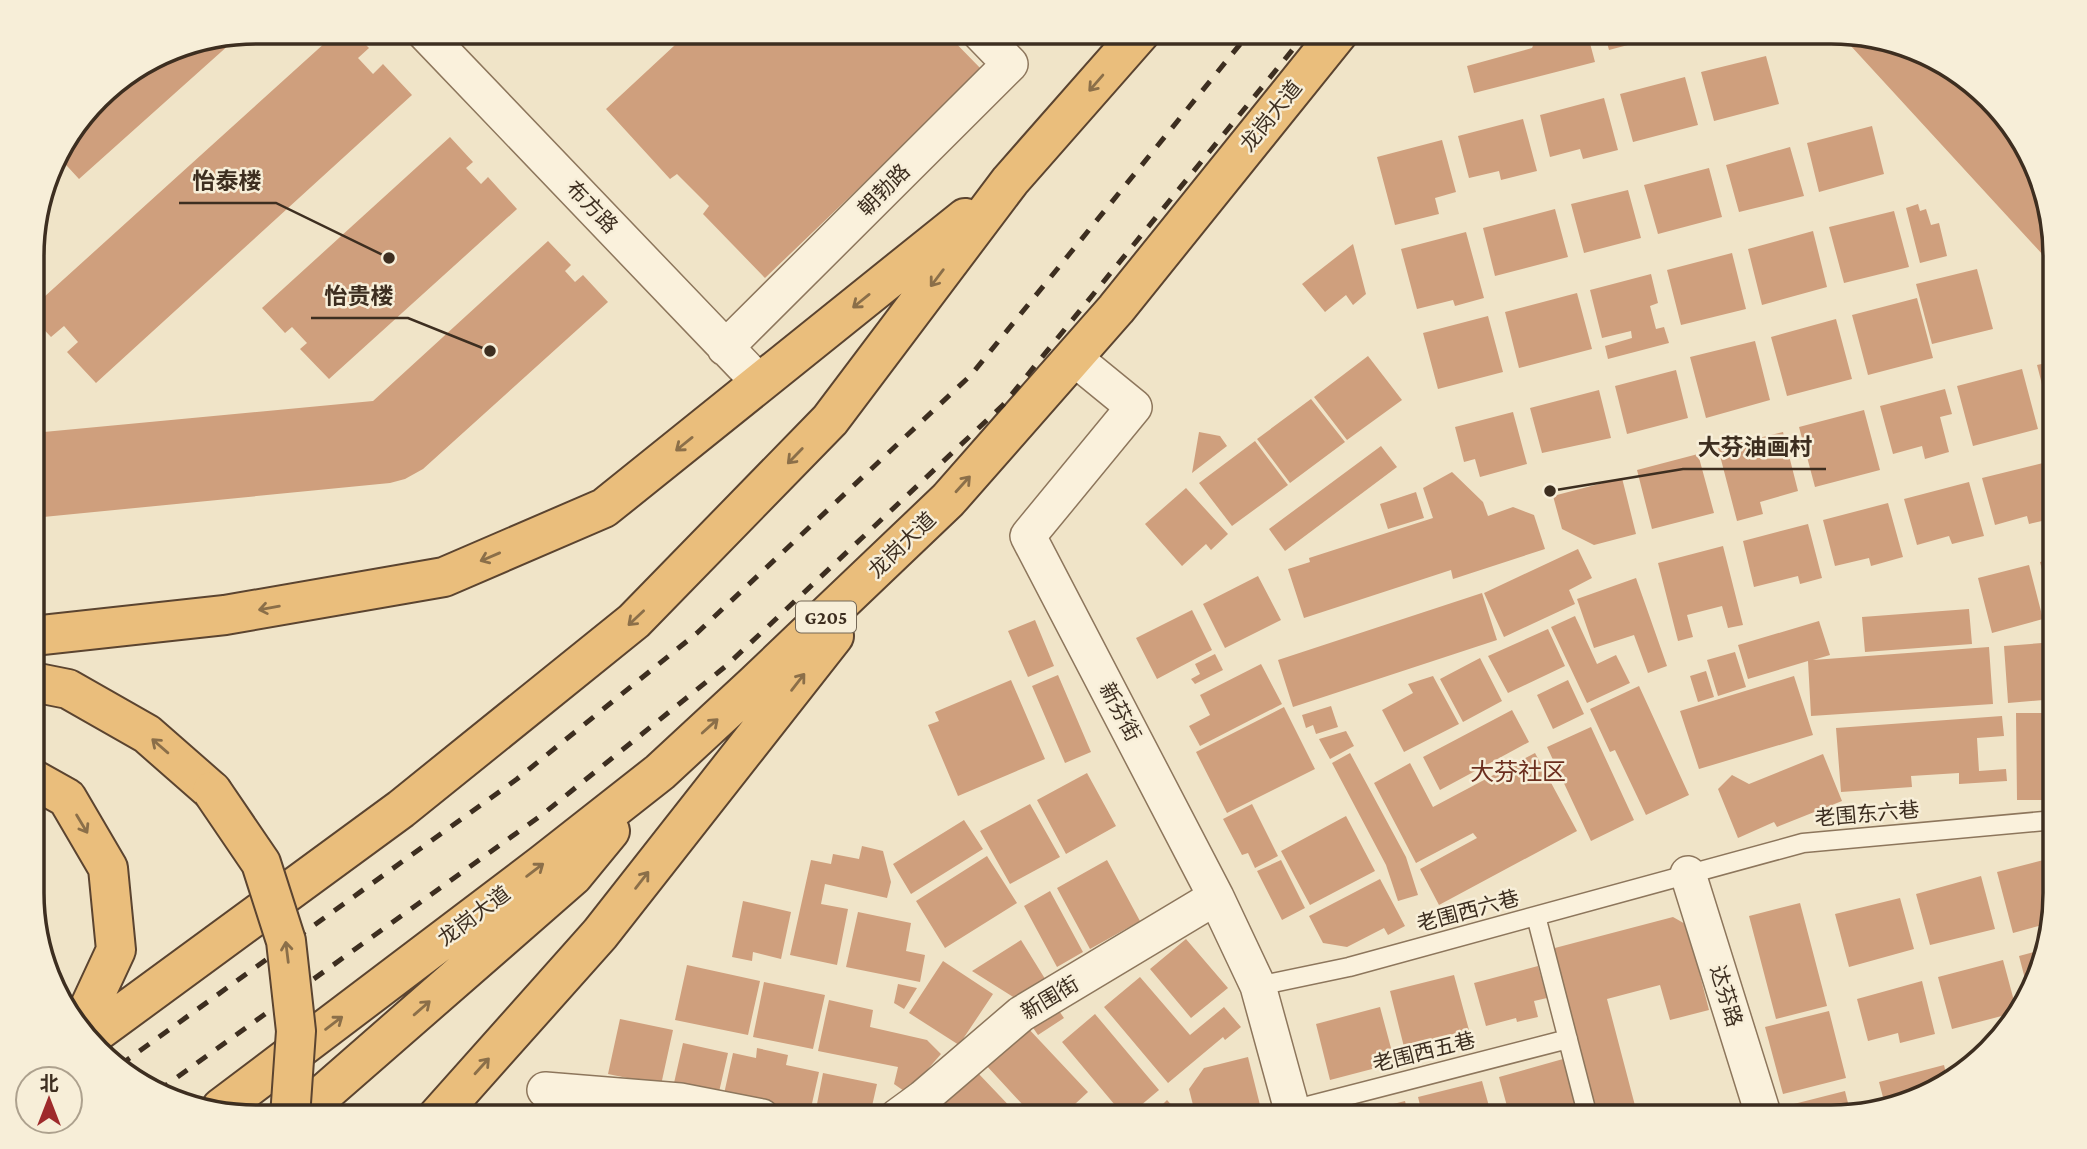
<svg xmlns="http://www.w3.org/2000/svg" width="2087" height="1149" viewBox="0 0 2087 1149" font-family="'Crimson Pro','Noto Sans SC',serif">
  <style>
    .building { fill: #cf9f7d }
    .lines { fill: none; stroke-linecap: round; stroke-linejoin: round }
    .service-casing { stroke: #8d765c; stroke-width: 21 }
    .minor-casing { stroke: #8d765c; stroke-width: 38 }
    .trunk-casing { stroke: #5b4430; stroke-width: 42 }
    .service { stroke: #faf1dc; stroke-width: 18 }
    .minor { stroke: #faf1dc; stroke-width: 35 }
    .trunk { stroke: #eabe7c; stroke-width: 38 }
    .rail { stroke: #3d2e20; stroke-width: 5; stroke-dasharray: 12 12; stroke-linecap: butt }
    .trunk-bridge-casing { stroke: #5b4430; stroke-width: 42; stroke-linecap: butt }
    .trunk-bridge { stroke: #eabe7c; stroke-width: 38 }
    .oneway { stroke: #8b6f49 }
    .labels { text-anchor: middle; stroke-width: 5; stroke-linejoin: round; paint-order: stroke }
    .shield { fill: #f7eed8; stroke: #756857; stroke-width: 2 }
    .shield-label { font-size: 19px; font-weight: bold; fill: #3d2e20 }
    .street-label { font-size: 21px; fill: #3d2e20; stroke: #f7eed8 }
    .quarter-label { font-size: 24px; fill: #6b2e1e; stroke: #f7eed8 }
    .rim { fill: none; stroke: #3d2e20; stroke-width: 3.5 }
    .leader { fill: none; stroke: #3d2e20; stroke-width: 2.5 }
    .callout-dot { fill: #3d2e20; stroke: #f7eed8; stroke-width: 2.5 }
    .callout-label { font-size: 23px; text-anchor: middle; font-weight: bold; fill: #3d2e20; stroke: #f7eed8; stroke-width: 5; stroke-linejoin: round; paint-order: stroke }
  </style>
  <rect width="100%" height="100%" fill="#f0e4c8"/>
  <path class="building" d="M337,32H353L369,48L358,58L373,74L383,64L412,95L96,383L67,352L78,342L64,326L51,337L33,318V307Z
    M689,32H945L982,70L765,278L703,214L709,206L677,174L670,179L606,109Z
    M1539,32H1587L1595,62L1474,93L1467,66L1532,48Z
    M1604,32H1677L1609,50Z
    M1839,33L1943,61L2018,132L2055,241V268Z
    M240,35L79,179L56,154L108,87L170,48Z
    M1766,56L1779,104L1714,121L1701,72Z
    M1685,77L1698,125L1633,142L1620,94Z
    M1604,98L1618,150L1583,159L1580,149L1550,157L1540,115Z
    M1523,119L1537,171L1501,180L1499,171L1469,178L1458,136Z
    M1872,126L1884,174L1819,192L1807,143Z
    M450,137L473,162L466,168L481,184L488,177L517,209L329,379L300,349L307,343L292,327L285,333L262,308Z
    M1442,140L1456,192L1435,198L1439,214L1395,225L1377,157Z
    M1790,147L1804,196L1739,212L1726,165Z
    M1709,168L1722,217L1658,234L1644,185Z
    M1628,190L1641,238L1584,253L1571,204Z
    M1918,204L1920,211L1926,209L1931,225L1939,223L1947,256L1920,263L1906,208Z
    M1555,209L1568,257L1495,276L1483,228Z
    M1894,211L1909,267L1844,283L1829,227Z
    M1813,231L1827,287L1762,305L1748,249Z
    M1466,232L1484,298L1455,306L1453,300L1417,309L1401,249Z
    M548,241L571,265L565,271L575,282L583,275L608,302L423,469L405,479L390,483L33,518V433L373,401Z
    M1353,244L1366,294L1353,305L1346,295L1325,312L1302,284Z
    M1732,253L1746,309L1681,325L1667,270Z
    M1977,269L1993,329L1932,344L1916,284Z
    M1651,274L1658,303L1650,306L1656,329L1664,327L1669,343L1608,359L1605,346L1632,338L1631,331L1602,338L1590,290Z
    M1577,293L1592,349L1519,368L1505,312Z
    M1917,298L1933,358L1868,375L1852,315Z
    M1488,316L1503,372L1438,389L1423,333Z
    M1836,319L1852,379L1787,396L1771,337Z
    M1755,341L1770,400L1706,418L1690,357Z
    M1368,356L1402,400L1347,440L1314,397Z
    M2055,361V430L2054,431L2037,365Z
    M2022,369L2038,429L1973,446L1957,386Z
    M1676,370L1688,418L1627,434L1615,386Z
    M1945,389L1952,414L1940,417L1949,452L1925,459L1922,446L1893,454L1880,406Z
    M1599,390L1611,438L1542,453L1530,408Z
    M1311,399L1345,442L1290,483L1257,439Z
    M1864,410L1880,470L1815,487L1799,427Z
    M1513,412L1527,464L1480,477L1475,459L1464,462L1455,427Z
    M1199,432L1220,436L1227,446L1192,473Z
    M1783,432L1798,491L1760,502L1763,514L1737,521L1718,448Z
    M1255,441L1288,485L1232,526L1199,483Z
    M1381,446L1397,467L1285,551L1269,529Z
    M1698,454L1714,513L1652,529L1637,470Z
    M2047,462L2055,492V518L2029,524L2027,516L1995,525L1982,478Z
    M1452,472L1483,502L1488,516L1513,507L1534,515L1545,549L1453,579L1451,570L1304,618L1288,569L1310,562L1309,558L1433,518L1423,488Z
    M1622,478L1636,534L1594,545L1562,529L1553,496Z
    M1969,482L1984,536L1952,544L1949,536L1917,545L1904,499Z
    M1186,488L1228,534L1211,550L1206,544L1182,566L1145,524Z
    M1416,492L1424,518L1388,529L1380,504Z
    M1888,503L1903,557L1871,566L1869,558L1835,566L1823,520Z
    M1808,524L1822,578L1800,584L1798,576L1754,587L1743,541Z
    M1723,546L1743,625L1728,628L1722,606L1687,615L1693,637L1678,641L1658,563Z
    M1578,549L1592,578L1569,590L1575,604L1504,637L1484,593Z
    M2055,558V615H2054L2040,562Z
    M2029,565L2043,619L1992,633L1978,578Z
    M1258,576L1281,620L1225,648L1203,604Z
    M1636,578L1667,666L1648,673L1634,635L1594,648L1577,599Z
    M1482,593L1497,640L1293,707L1278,660Z
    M1969,609L1972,644L1865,652L1862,617Z
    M1192,610L1212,650L1157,679L1136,638Z
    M1575,616L1597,664L1616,655L1630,683L1587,703L1551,627Z
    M1035,620L1054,666L1028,677L1008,631Z
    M1819,621L1830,655L1813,660L1989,647L1993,704L1811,716L1808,661L1748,679L1738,645Z
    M1548,629L1565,666L1508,693L1488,656Z
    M2055,642V699L2008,703L2004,646Z
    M1735,652L1746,687L1718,696L1707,660Z
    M1215,654L1223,670L1195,684L1191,679L1200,674L1195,664Z
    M1480,658L1502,701L1463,722L1440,679Z
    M1261,664L1282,704L1200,746L1189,726L1210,715L1200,695Z
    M1706,671L1714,697L1698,702L1690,676Z
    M1058,675L1091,752L1065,763L1032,686Z
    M1433,676L1459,724L1404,752L1382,710L1413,693L1408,684Z
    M1794,676L1813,735L1699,769L1680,711Z
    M1011,680L1045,759L958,796L928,725L939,721L935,712Z
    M1568,680L1584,714L1553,729L1537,695Z
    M1639,686L1689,795L1646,815L1615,750L1610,752L1590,709Z
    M1331,706L1338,727L1316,734L1313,725L1306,728L1302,715Z
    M1284,707L1315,769L1227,813L1196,752Z
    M1512,710L1529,742L1440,790L1423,757Z
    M2049,712H2055V800H2050Z
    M2016,713H2045L2046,800H2017Z
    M2002,716L2004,736L1977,738L1979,771L2006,769L2007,781L1959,784V773L1911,776L1912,787L1841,792L1836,728Z
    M1591,727L1634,820L1591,841L1547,747Z
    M1346,731L1354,746L1330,759L1319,739Z
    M1350,753L1406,857L1418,895L1398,901L1386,865L1332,763Z
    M1535,753L1577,831L1439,905L1420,869L1477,838L1473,833L1416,863L1374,783L1410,763L1433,807Z
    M1823,754L1842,801L1777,827L1774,822L1738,838L1718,789L1732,775L1749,784Z
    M1087,773L1116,826L1066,854L1037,800Z
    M1030,804L1060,857L1010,884L980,831Z
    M1252,804L1278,856L1255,868L1248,853L1242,855L1223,819Z
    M1346,816L1375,871L1310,905L1281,851Z
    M964,820L983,849L911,894L893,864Z
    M862,846L883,851L891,882L887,898L825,884L821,904L848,909L837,965L790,955L811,860L831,864L833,854L859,859Z
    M987,856L1017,903L945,948L916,901Z
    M2055,857V907L2050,923L2013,933L1997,872Z
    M1107,860L1140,921L1090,949L1057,888Z
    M1281,860L1305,908L1282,920L1257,871Z
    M1981,876L1995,929L1930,945L1916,894Z
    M1380,879L1405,926L1388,935L1384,928L1347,947L1323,943L1309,916Z
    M1050,891L1083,952L1057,967L1024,906Z
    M1900,898L1914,949L1849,967L1835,914Z
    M743,901L791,912L781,959L753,952L752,961L732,957Z
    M1800,903L1827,1006L1776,1019L1749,916Z
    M858,912L911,923L906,951L925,955L920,982L846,967Z
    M1673,917L1687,925L1709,1010L1670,1020L1660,985L1607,999L1638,1117H1596L1551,949Z
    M1186,939L1228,988L1191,1018L1150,969Z
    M1021,940L1047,982L1018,1000L972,971Z
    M2042,950L2039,962L2029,994L2019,956Z
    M2003,960L2017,1012L1952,1029L1938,977Z
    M943,961L993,994L959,1045L909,1013Z
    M687,965L760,981L748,1035L675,1020Z
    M1538,966L1547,998L1534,1001L1538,1017L1517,1022L1516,1018L1486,1026L1474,983Z
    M1454,975L1469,1030L1404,1047L1390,991Z
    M1140,977L1190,1035L1224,1007L1241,1027L1225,1040L1223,1037L1168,1083L1104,1007Z
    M1922,981L1935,1034L1900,1043L1898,1033L1868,1041L1857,999Z
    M764,982L825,995L813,1049L753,1037Z
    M898,984L917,988L904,1009L894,1003Z
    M829,1000L873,1010L870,1027L927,1040L941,1054L907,1093L894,1084L898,1067L818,1051Z
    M1055,1005L1064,1018L1038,1035L1029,1022Z
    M1380,1007L1395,1063L1330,1080L1316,1024Z
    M1829,1011L1846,1078L1783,1094L1765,1027Z
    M1095,1014L1159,1090L1127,1117H1125L1062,1042Z
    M620,1019L673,1030L661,1085L608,1074Z
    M1026,1026L1088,1092L1061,1117H1034L985,1064Z
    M683,1043L728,1053L719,1092L674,1083Z
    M757,1048L788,1055L786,1065L819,1072L809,1117L746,1104L724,1094L733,1053L756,1058Z
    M1248,1057L1263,1117H1196L1189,1089L1204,1068Z
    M1563,1059L1578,1116L1556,1117L1555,1113L1539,1117H1510L1499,1077Z
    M1944,1065L1948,1082L1944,1087L1885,1105L1879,1082Z
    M977,1072L1020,1117H958L944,1102Z
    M823,1073L877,1084L870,1115L817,1104Z
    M1482,1081L1492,1117H1423L1418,1097Z
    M1845,1091L1851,1115L1845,1117H1785L1782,1107Z
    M1167,1100L1179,1113L1174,1117H1150Z
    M1405,1101L1409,1117H1346V1116Z
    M1082,1105L1094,1117H1070Z"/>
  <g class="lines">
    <g class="service-casing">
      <path id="service" d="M1536,916L1588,1117
        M1258,986L1349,967L1803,843L2055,820
        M1292,1110L1568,1039"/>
    </g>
    <g class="minor-casing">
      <path id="minor" d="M424,32L760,383
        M725,348L1010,64L979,32
        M1074,358L1134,407L1028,536L1216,897L1258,986L1294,1117
        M1688,874L1764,1117
        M545,1090L680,1101L762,1117
        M897,1117L923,1098L1021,1014L1216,897"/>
    </g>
    <g class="trunk-casing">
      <path id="trunk" d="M33,636L225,615L444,577L604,508L965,218
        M33,682L68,689L147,734L212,791
        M33,779L67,798L108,868L116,950L90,1006L77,1025
        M90,1037L401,809L634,621L830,420L1010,181L1141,32
        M221,1108L543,864L660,772L754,685L948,500L1116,309L1339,32
        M297,1117L573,876L610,831
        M437,1117L600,934L834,636"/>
    </g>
    <use href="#service" class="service"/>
    <use href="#minor" class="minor"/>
    <use href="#trunk" class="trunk"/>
    <path class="rail" d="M120,1065L517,779L697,633L971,375L1250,32
      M158,1091L543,814L726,666L1003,405L1307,32"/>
    <g class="trunk-bridge-casing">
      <path id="trunk-bridge" d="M212,791L261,863L286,941L296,1031L290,1117"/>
    </g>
    <use href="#trunk-bridge" class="trunk-bridge"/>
  </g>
  <defs><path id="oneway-shaft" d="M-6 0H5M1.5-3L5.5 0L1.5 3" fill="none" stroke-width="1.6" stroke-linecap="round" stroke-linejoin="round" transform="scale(1.75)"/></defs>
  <g class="oneway">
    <use href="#oneway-shaft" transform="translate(1096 83) rotate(131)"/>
    <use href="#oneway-shaft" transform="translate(937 278) rotate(127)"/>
    <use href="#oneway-shaft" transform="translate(861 301) rotate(141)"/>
    <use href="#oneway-shaft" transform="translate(684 444) rotate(141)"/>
    <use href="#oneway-shaft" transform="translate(795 456) rotate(134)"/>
    <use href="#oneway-shaft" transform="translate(963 484) rotate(-48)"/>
    <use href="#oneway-shaft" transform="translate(490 557) rotate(157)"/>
    <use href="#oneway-shaft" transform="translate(269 608) rotate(170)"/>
    <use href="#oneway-shaft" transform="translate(636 618) rotate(137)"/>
    <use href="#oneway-shaft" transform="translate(798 682) rotate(-52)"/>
    <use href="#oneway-shaft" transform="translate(710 726) rotate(-42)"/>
    <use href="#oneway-shaft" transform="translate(160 746) rotate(-139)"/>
    <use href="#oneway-shaft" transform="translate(82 824) rotate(59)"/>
    <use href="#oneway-shaft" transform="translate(535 870) rotate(-37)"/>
    <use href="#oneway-shaft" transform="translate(642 880) rotate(-52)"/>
    <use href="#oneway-shaft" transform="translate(287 952) rotate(-97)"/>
    <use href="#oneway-shaft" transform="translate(422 1008) rotate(-41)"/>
    <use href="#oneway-shaft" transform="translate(334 1023) rotate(-37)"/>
    <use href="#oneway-shaft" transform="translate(482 1066) rotate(-48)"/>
  </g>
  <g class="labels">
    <rect class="shield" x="796" y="601.5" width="60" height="31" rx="5"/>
    <g class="shield-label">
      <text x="826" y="624">G205</text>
    </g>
    <g class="street-label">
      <text transform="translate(1271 116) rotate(-51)" y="7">龙岗大道</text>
      <text transform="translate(884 190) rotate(-45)" y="7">朝勃路</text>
      <text transform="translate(592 207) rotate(46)" y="7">布方路</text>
      <text transform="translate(902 545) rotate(-44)" y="7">龙岗大道</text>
      <text transform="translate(1120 712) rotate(62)" y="7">新芬街</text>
      <text transform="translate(1867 814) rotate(-5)" y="7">老围东六巷</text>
      <text transform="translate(1468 911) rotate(-15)" y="7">老围西六巷</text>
      <text transform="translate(474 916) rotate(-37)" y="7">龙岗大道</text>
      <text transform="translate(1726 996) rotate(73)" y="7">达芬路</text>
      <text transform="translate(1050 998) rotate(-31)" y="7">新围街</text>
      <text transform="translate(1424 1052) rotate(-14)" y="7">老围西五巷</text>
    </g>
    <g class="quarter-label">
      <text x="1518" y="780">大芬社区</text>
    </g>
  </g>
  <path d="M0 0H2087V1149H0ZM256 44H1831A212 212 0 0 1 2043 256V893A212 212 0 0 1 1831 1105H256A212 212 0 0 1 44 893V256A212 212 0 0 1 256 44Z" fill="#f7eed8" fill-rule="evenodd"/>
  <path class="rim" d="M256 44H1831A212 212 0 0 1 2043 256V893A212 212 0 0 1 1831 1105H256A212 212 0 0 1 44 893V256A212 212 0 0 1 256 44Z"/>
  <path class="leader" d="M389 258L276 203H179M490 351L408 318H311M1550 491L1683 469H1826"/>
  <g class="callout-dot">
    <circle cx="389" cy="258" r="7"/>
    <circle cx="490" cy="351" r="7"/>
    <circle cx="1550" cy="491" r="7"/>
  </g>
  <g class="callout-label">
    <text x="227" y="189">怡泰楼</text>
    <text x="359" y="304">怡贵楼</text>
    <text x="1755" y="455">大芬油画村</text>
  </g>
  <g transform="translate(49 1100)"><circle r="33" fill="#f7eed8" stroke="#ada18e" stroke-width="2"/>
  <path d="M0-5L12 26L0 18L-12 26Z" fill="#9e2a2b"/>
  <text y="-10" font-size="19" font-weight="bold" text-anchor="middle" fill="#3d2e20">北</text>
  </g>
</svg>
